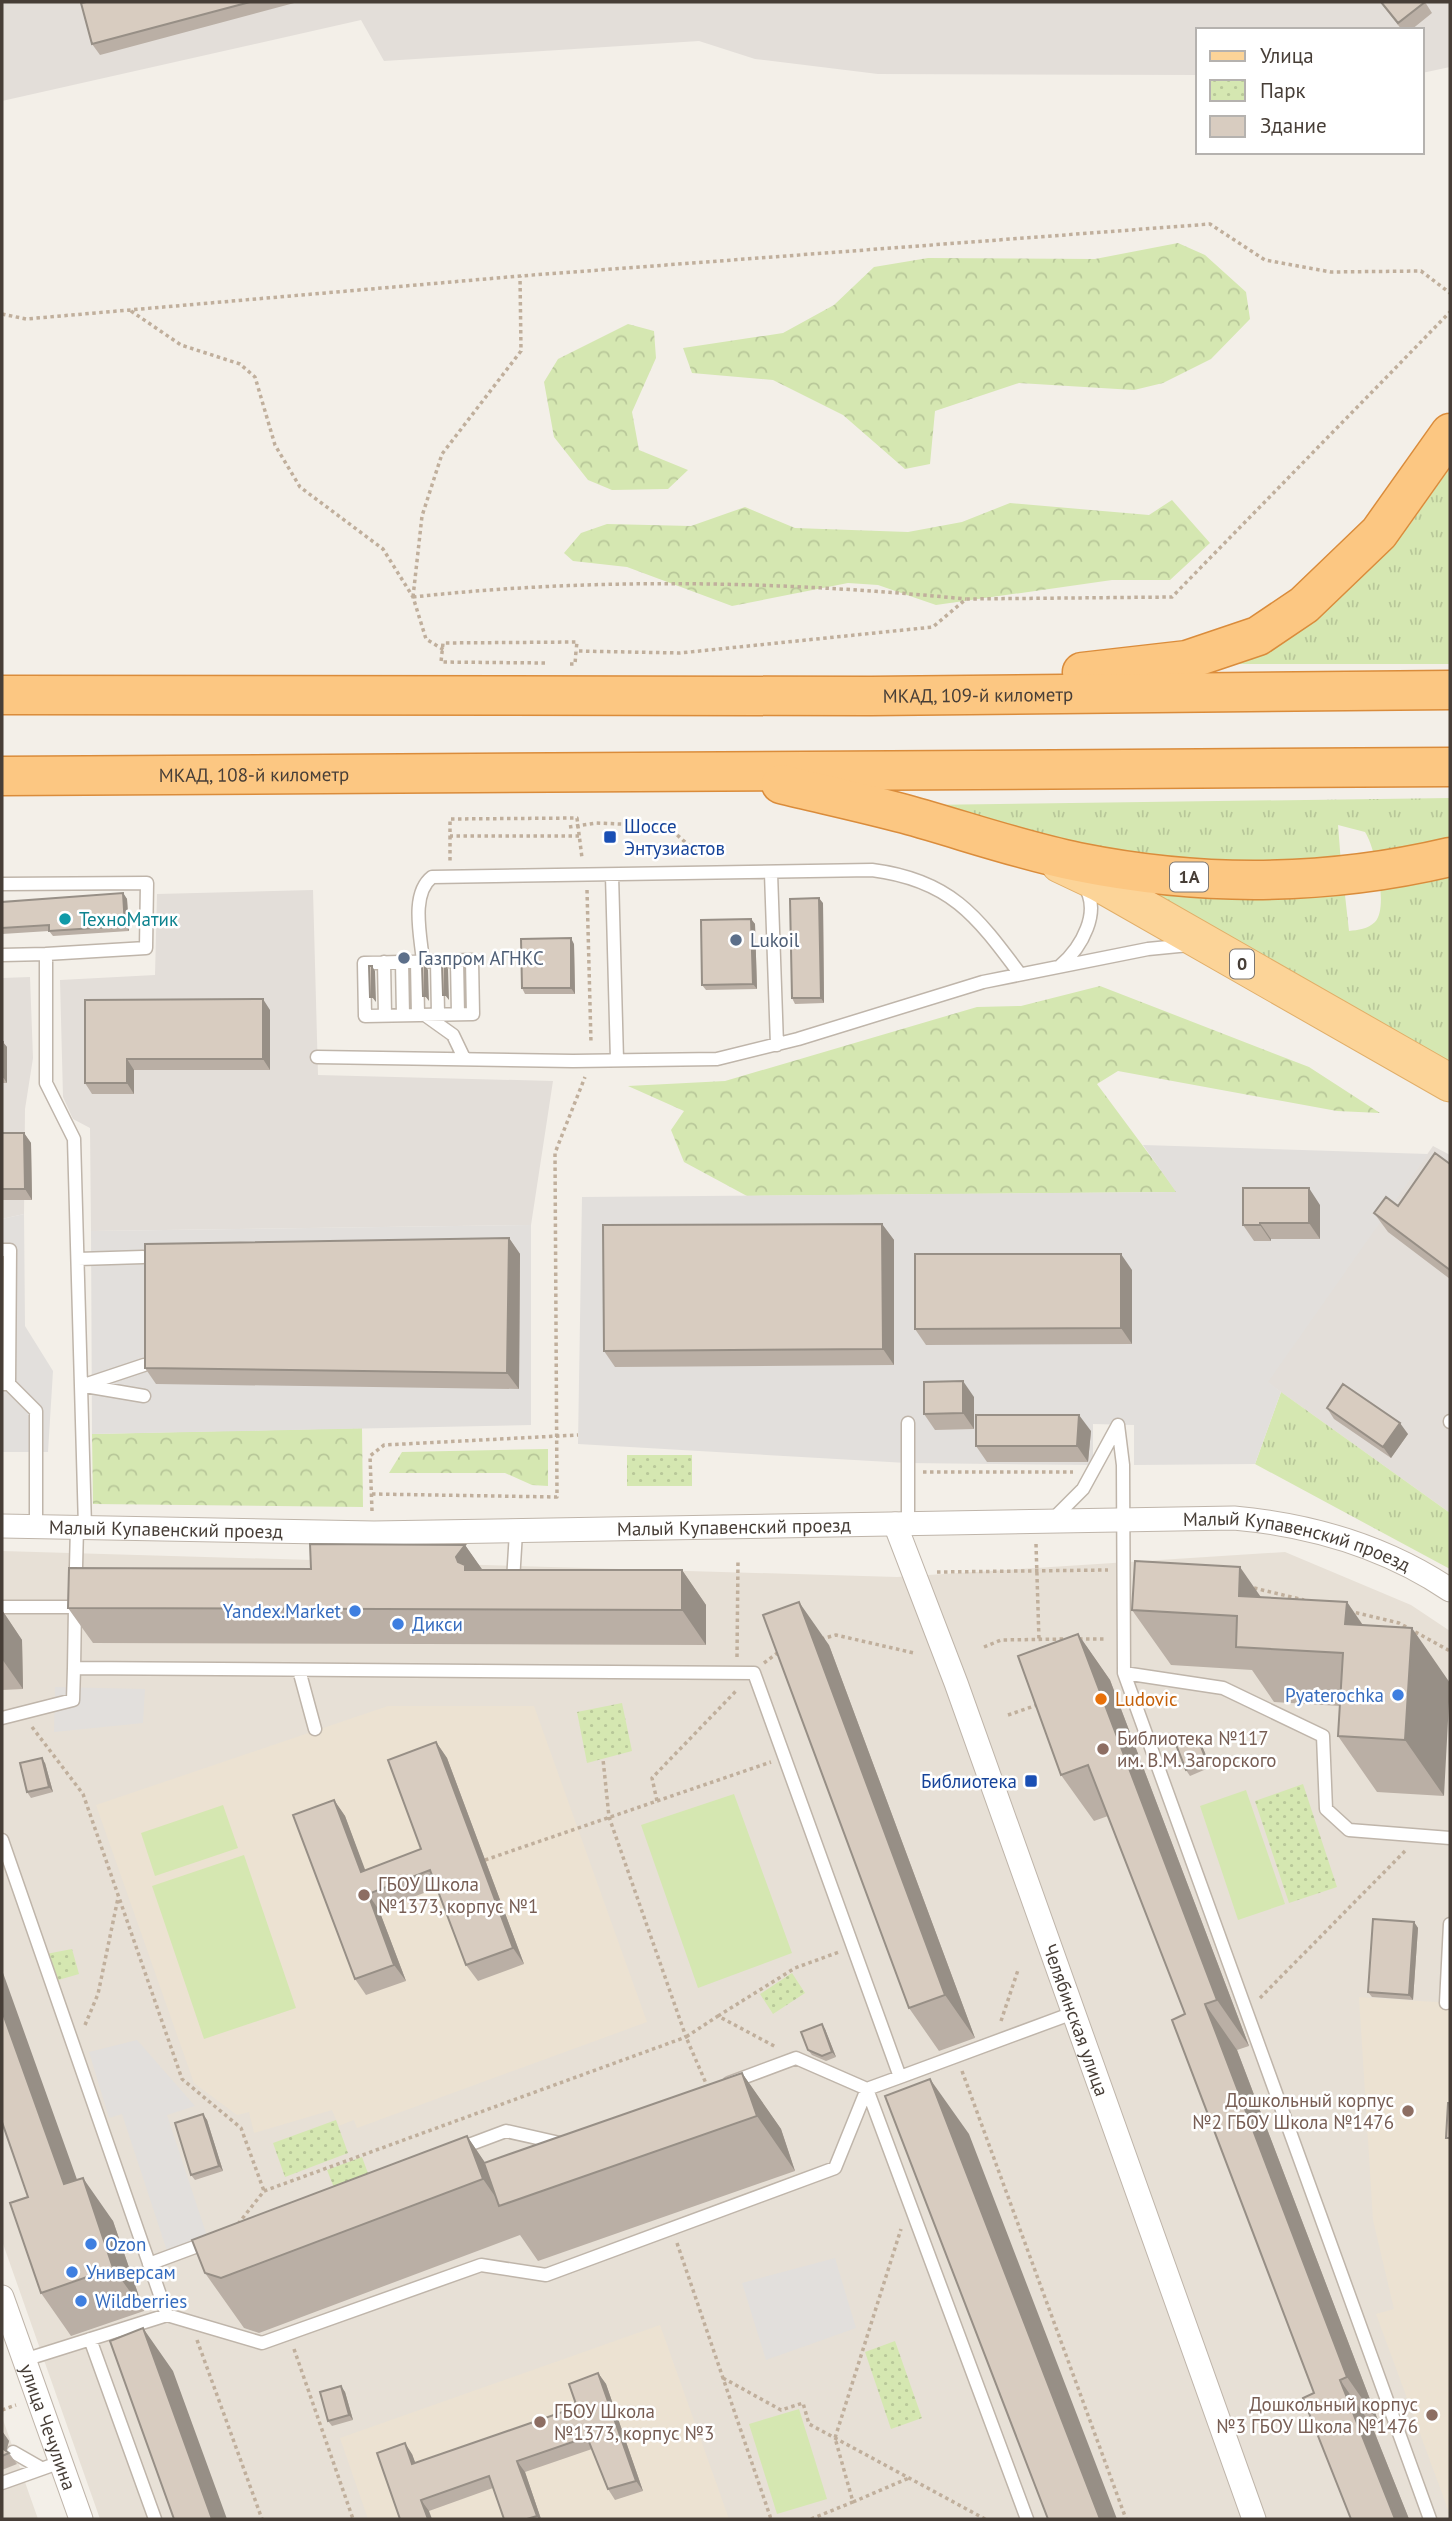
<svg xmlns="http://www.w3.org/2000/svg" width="1452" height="2521" viewBox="0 0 1452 2521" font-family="'PT Sans',sans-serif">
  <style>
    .residential { fill: #e7e0d6 }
    .industrial { fill: #e3ded9 }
    .education { fill: #ece2d2 }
    .grass { fill: url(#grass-tufts) }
    .forest { fill: url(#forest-crowns) }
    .park { fill: url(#park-dots) }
    .pitch { fill: #d5e7b1 }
    .parking { fill: #e2dfdc }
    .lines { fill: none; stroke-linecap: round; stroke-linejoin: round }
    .service-casing { stroke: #bfb5aa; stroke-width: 15 }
    .minor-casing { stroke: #bfb5aa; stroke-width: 25 }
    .primary-casing { stroke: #e1ae68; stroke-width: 39 }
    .trunk-casing { stroke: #da8c3b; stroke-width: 41 }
    .path { stroke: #c0af9c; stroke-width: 3.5; stroke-dasharray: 3.5 3.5; stroke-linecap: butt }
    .service { stroke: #fff; stroke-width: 12 }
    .minor { stroke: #fff; stroke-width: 23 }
    .primary { stroke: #fcd498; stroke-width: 37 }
    .trunk { stroke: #fcc782; stroke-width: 38 }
    .wall { fill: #baafa5 }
    .shaded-wall { fill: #978f86 }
    .building { fill: #d8ccc0; stroke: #978f86; stroke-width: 2 }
    .transit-dot { fill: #1a4fb4; stroke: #fff; stroke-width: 2.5 }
    .culture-dot { fill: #0f9aa8; stroke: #fff; stroke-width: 2.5 }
    .service-dot { fill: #5c6f8a; stroke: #fff; stroke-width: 2.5 }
    .shop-dot { fill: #3f7fe0; stroke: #fff; stroke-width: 2.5 }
    .food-dot { fill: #e8710a; stroke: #fff; stroke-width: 2.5 }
    .education-dot { fill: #8d6e63; stroke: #fff; stroke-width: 2.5 }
    .labels { text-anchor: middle; stroke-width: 5; stroke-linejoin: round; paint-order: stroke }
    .shield { fill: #fff; stroke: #7e7873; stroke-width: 2 }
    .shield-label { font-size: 18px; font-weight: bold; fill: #473e37 }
    .street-label { font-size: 19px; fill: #473e37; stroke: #fff }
    .transit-label { font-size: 19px; fill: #164399; stroke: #fff; text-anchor: start }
    .culture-label { font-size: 19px; fill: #0d838f; stroke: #fff; text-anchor: start }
    .service-label { font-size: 19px; fill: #4e5e75; stroke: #fff; text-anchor: start }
    .shop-label { font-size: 19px; fill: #366cbe; stroke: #fff; text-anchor: start }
    .food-label { font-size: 19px; fill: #c56008; stroke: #fff; text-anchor: start }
    .education-label { font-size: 19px; fill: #785e54; stroke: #fff; text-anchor: start }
  </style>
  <defs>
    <pattern id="grass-tufts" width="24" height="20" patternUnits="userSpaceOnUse" patternTransform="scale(1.75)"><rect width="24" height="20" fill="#d5e7b1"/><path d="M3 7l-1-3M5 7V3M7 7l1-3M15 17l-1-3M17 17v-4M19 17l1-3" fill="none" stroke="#b8c799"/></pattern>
    <pattern id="forest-crowns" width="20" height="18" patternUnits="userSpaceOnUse" patternTransform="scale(1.75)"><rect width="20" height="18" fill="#d5e7b1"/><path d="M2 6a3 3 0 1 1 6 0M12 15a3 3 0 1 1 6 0" fill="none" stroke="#b8c799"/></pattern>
    <pattern id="park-dots" width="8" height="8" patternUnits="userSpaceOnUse" patternTransform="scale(1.75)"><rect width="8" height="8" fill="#d5e7b1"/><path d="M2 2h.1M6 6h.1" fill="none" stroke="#b8c799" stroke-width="1.8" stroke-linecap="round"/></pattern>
  </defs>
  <rect width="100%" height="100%" fill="#f3efe8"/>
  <path class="residential" d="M2,1551L897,1577L1285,1552L1411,1605L1450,1631V2519H100L2,2241Z
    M2,2417L38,2519H2Z"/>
  <path class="industrial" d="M2,2H1450V67L1422,73V30H1198V75L878,74L755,59L699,41L384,61L361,20L2,101Z
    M313,890L318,1075L553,1081L531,1225L91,1231L90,1128L73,1119L63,1097L60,980L155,975L157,894Z
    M30,977L33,1058L25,1109L24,1214L2,1219V978Z
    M1433,1146L1450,1155V1513L1267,1382Z"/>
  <path class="education" d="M388,1706H534L647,2022L357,2128L354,2120L339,2126L332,2110L254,2133L249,2112L237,2115L194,2083L96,1805Z
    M1359,1997L1450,2003V2515L1376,2314L1394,2309L1373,2220Z
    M660,2325L729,2519H368L340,2438Z"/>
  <path class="grass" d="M1450,468V664H1225L1376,561L1409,526Z
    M1450,798V1072L1144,890C1212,897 1276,901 1345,895L1349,931C1358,930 1368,929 1375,922C1389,908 1375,847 1365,832L1338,825L1341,863C1239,868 1134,861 1034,837C997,828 959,815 922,805Z
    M1281,1392L1450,1513V1569L1255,1464Z"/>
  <path class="forest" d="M1178,243L1205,255L1246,292L1250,319L1211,359L1163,383L1134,390L1019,383L935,411L930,464L905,469L843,415L773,380L692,373L683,348L783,333L834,305L874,267L928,258L1095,259Z
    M628,324L654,331L656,358L632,412L639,450L688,470L668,489L612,490L588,480L554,437L544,382L558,359Z
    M1172,500L1210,543L1170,580H1112L936,605L878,585L848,583L732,606L627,567L573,561L564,553L581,533L607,524L691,526L745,507L795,528L908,532L962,522L1010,503L1149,515Z
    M1100,986L1309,1067L1380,1113L1337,1111L1118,1071L1097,1084L1177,1192L747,1196L684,1162L671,1130L684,1111L628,1086L725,1081L977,1007L1021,1006Z
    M362,1428L363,1507L93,1504L92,1434Z
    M548,1449V1486L532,1485L505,1473H389L402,1452Z"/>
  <path class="park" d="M627,1455H692V1486H627Z
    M622,1703L632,1751L587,1763L577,1712Z
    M1303,1784L1337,1887L1289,1903L1255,1801Z
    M72,1949L79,1974L55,1981L46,1954Z
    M792,1973L805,1993L773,2014L760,1994Z
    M336,2120L348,2153L285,2177L273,2143Z
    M362,2157L369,2176L335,2190L327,2170Z
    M895,2341L922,2418L891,2429L865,2352Z"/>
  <path class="pitch" d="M1246,1790L1285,1904L1238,1920L1200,1806Z
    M734,1794L792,1953L698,1988L641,1825Z
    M223,1805L238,1848L155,1876L141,1833Z
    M244,1855L296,2008L204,2039L152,1886Z
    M799,2409L827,2499L777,2514L749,2424Z"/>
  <path class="parking" d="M1143,1145L1428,1154L1268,1382L1281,1392L1255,1464L1134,1465V1425L1093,1424V1465L907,1463L578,1444L582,1197L1176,1192Z
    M24,1214L25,1326L53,1371L48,1452H2V1219Z
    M531,1225V1425L92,1434L91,1231Z
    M55,1687L145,1689L143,1723L54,1732Z
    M137,2040L195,2106L167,2115L209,2242L169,2257L122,2114L109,2118L89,2052Z
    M835,2258L856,2328L766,2360L742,2283Z"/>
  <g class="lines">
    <g class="service-casing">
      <path id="service" d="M771,873L777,1045
        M612,875L617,1060
        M2,884L147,883L146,948L46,954
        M2,955L46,954V1083L74,1139L85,1527
        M472,960L473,1014L365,1016L364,963Z
        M437,961L438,1014
        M457,961L458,1014
        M384,962L385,1016
        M402,962L403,1015
        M417,962L418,1015
        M423,962C421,937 410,894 432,877L872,870C950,880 976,915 1020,974
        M1060,966C1081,948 1103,911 1083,884
        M425,1015L453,1035L464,1058
        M317,1057L573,1061L717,1059L798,1039L983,982L1148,949L1189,945
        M2,1250H10L9,1384
        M78,1259L143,1257
        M2,1384H9L36,1411V1526
        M81,1386L144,1365
        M85,1386L144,1396
        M1450,1421V1422
        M908,1423V1524
        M1118,1425L1123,1465L1124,1673L1430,2519
        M1051,1521L1083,1489L1118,1425
        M509,1584L513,1581L516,1532
        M2,1607H75L77,1527
        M74,1668L75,1607
        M299,1670L315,1729
        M1124,1673L1223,1688L1323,1736L1326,1809L1349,1830L1450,1838
        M2,1718L73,1700L74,1668L754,1673L900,2077L1073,2013
        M2,1840L167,2315
        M1446,2003L1450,1924
        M729,2083L796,2058L867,2089L900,2077
        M867,2089L1027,2519
        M458,2149L506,2131L564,2144
        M149,2264L211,2241
        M90,2339L155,2519
        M24,2360L167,2315L262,2343L481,2265L546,2275L835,2168L867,2089
        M13,2452L41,2468
        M2,2483L61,2462"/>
    </g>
    <g class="minor-casing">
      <g id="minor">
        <path id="s1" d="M895,1524L956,1683L1254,2519"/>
        <path id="s2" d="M2,1526L374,1533L1234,1518C1311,1525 1386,1547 1450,1590"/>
        <path id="s3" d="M2,2297L81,2519"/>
      </g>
    </g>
    <g class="primary-casing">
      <path id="primary" d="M1060,864L1098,882L1450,1083"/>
    </g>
    <g class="trunk-casing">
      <g id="trunk">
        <path d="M1082,672L1187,660L1258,636L1304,605L1379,533L1450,433"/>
        <path id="s4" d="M2,695L871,696L1450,690"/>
        <path id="s5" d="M2,776L1450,767"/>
        <path d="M781,784C822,794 864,803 905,814C963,830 1019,850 1078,862C1202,887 1327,886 1450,857"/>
      </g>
    </g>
    <path class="path" d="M131,311L181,345L240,364L255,377L275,445L300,487L383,549L413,597L426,639L444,650
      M2,314L26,319L520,276L1210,224L1265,260L1331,272L1421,271L1450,293
      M413,597C596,577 783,581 966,599
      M413,597L422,516L442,454L521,351L520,276
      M545,663L441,662L443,643L577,642L576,651
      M570,664H575L576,651L680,653L933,627L966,599L1172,597L1450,312
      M569,827L596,823L667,826L702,857
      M450,836V862
      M579,836H450V819L577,818L582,858
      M587,890L591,1043
      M923,1472H1073
      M372,1494L557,1497L555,1153L585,1077
      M372,1511L370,1456L384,1445L578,1435
      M1036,1544L1039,1640
      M937,1572L1108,1570
      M1254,1588L1304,1600
      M1349,1611L1399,1623L1450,1651
      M821,1639L836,1635L914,1653
      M1079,1639H1106
      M984,1647L1001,1640L1064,1639
      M737,1657L738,1560
      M764,1663L780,1651
      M1008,1715L1040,1704
      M32,1727L83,1794L182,2079L241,2128L264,2191
      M657,1801L771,1762
      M485,1860L657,1801L652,1778L736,1691
      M1260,1998L1405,1851
      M718,2016L795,1968L839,1952
      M1001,2021L1018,1970
      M85,2025L98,1994L118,1898
      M962,2071L1126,2519
      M708,2088L686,2037L718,2016L776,2047
      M238,2224L264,2191L686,2037L609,1817L603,1759
      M677,2243L771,2519
      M197,2340L262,2519
      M294,2349L353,2519
      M723,2378L781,2410L803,2403L809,2424L985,2519
      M2,2410L16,2405
      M853,2502L909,2478
      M811,2519L853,2502L835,2438L901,2229"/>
    <use href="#service" class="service"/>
    <use href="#minor" class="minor"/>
    <use href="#primary" class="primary"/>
    <use href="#trunk" class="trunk"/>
  </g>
  <path class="wall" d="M86,2H298L100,55L92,44Z
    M1380,2H1425L1432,13L1411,30H1402Z
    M123,893L127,899L129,931L53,936L49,931L2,934V902Z
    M823,903L824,1003L795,1004L792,998Z
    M751,919L755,924L757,989L706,990L702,985Z
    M574,944L575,994H525L522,988Z
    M85,1000L270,1010V1070H134V1094H92L85,1083Z
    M2,1042L7,1047V1083H2Z
    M2,1133H24L31,1143L32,1200H2Z
    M1450,1164V1279L1388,1232L1374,1213L1398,1206Z
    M1320,1205V1239H1271V1241H1254L1243,1225Z
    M882,1224L894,1240V1365L615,1367L604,1351Z
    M509,1238L520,1254L519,1389L156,1384L145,1368Z
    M1132,1270V1344L926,1345L915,1329Z
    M974,1397V1429L935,1430L924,1414Z
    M1327,1408L1408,1434L1391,1458L1334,1419Z
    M1091,1431L1088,1462H987L976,1446Z
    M465,1545L482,1570H682L706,1605V1645L93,1643L68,1608Z
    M1261,1597L1347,1602L1363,1625L1444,1796L1377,1792L1338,1736L1340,1706L1274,1702L1252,1670L1171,1665L1132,1610Z
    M2,1610L22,1640L23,1689L2,1690Z
    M1078,1634L1110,1680L1249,2046L1237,2050L1379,2423L1372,2426L1409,2519H1351L1314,2393L1185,2014L1108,1816L1094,1821L1061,1775Z
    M829,1645L975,2038L939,2051L909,2008Z
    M1196,1734L1199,1739L1211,1767L1190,1776L1186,1770Z
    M436,1742L447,1758L524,1964L478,1981L466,1965L437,1888L379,1910L406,1981L366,1995L355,1979L334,1800L345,1816L365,1871L421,1849Z
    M45,1763L53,1792L31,1798L27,1792Z
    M1414,1922L1418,1928L1413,2000L1372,1997L1368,1992Z
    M825,2029L836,2057L826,2061L812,2055L808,2050Z
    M742,2073L781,2129L795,2171L538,2261L520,2235L259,2333L244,2328L205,2273L467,2136L485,2163Z
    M203,2114L207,2120L223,2171L195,2180L191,2175Z
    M77,2180L113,2221L144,2311L71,2336L41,2293Z
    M598,2373L606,2384L643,2491L615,2500L608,2489L592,2449L525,2472L541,2519H504L493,2488L429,2511L400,2519L412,2454L415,2463L577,2407Z
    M341,2386L345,2392L353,2420L332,2426L328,2421Z
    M2,2431L9,2441L6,2451L9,2453L17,2464L2,2470Z"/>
  <path class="shaded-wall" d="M123,893L127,899L129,931L125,926Z
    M819,898L823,903L824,1003L821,998Z
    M751,919L755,924L757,989L753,984Z
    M571,938L574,944L575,994L571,988Z
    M445,964L448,969L449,1000L445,995Z
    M425,965L428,970L429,1001L425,996Z
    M372,966L375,971L376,1002L372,997Z
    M263,999L270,1010V1070L263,1059Z
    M3,1042L7,1047V1083L3,1077Z
    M127,1059L134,1070V1094L127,1083Z
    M24,1133L31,1143L32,1200L25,1189Z
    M1309,1188L1320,1205V1239L1309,1223Z
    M1260,1223L1271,1239V1241L1260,1225Z
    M882,1224L894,1240V1365L883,1349Z
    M509,1238L520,1254L519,1389L507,1373Z
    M1121,1254L1132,1270V1344L1121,1328Z
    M963,1381L974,1397V1429L963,1413Z
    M1079,1415L1091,1431L1088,1462L1077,1446Z
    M1400,1423L1408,1434L1391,1458L1383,1447Z
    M465,1545L489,1579L490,1604L458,1562L456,1557Z
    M1240,1567L1279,1623L1239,1596Z
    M682,1570L706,1605V1645L682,1610Z
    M799,1602L829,1645L975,2038L945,1995Z
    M1347,1602L1385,1658L1345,1624Z
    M2,1610L22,1640L23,1689L2,1659Z
    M1412,1628L1450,1683L1444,1796L1405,1740Z
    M1078,1634L1110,1680L1249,2046L1217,2000Z
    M1196,1734L1199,1739L1211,1767L1207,1762Z
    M436,1742L447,1758L524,1964L513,1948Z
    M42,1758L45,1763L53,1792L49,1787Z
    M334,1800L345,1816L372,1888L361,1872Z
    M368,1894L379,1910L406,1981L394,1965Z
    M1414,1922L1418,1928L1413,2000L1409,1995Z
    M2,1970L94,2227L64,2184L2,2011Z
    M1205,2004L1237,2050L1379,2423L1347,2377Z
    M822,2024L825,2029L836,2057L832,2052Z
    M742,2073L781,2129L795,2171L757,2116Z
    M930,2079L969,2134L1117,2519H1100Z
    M203,2114L207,2120L223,2171L219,2166Z
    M467,2136L505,2192L501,2205L483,2179Z
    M83,2178L113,2221L144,2311L113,2268Z
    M143,2328L173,2371L227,2519H212Z
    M598,2373L606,2384L643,2491L636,2481Z
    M1340,2380L1372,2426L1409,2519H1395Z
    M341,2386L345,2392L353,2420L349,2415Z
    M2,2431L9,2441L5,2456L2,2451Z
    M405,2443L412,2454L420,2475L412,2464Z
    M517,2461L525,2472L541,2519H539L537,2516Z
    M421,2500L429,2511L432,2519H428Z"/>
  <path class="building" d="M86,2H250L92,44L81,3Z
    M1381,2H1425L1398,23Z
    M123,893L125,926L49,931V925L2,928V902Z
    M819,898L821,998H792L790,899Z
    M751,919L753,984L702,985L701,920Z
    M571,938V988H522L521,939Z
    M442,964H445V995H443Z
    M422,965H425V996H423Z
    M369,966H372V997H370Z
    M263,999V1059H127V1083H85V1000Z
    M2,1042H3V1077H2Z
    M2,1133H24L25,1189H2Z
    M1435,1153L1450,1164V1270L1374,1213L1386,1197L1398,1206Z
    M1243,1188H1309V1223H1260V1225H1243Z
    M882,1224L883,1349L604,1351L603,1225Z
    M509,1238L507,1373L145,1368V1244Z
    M915,1254H1121V1328L915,1329Z
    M963,1381V1413L924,1414V1382Z
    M1343,1384L1400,1423L1383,1447L1327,1408Z
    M976,1415H1079L1077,1446H976Z
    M310,1544L465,1545L456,1557L458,1562L465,1565V1570H682V1610L68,1608L69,1568L311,1569Z
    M1135,1561L1240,1567L1239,1596L1347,1602L1345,1624L1412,1628L1405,1740L1338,1736L1343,1653L1236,1647L1237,1616L1132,1610Z
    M799,1602L945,1995L909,2008L763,1615Z
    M1078,1634L1217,2000L1205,2004L1347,2377L1340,2380L1395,2519H1351L1303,2398L1314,2393L1172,2020L1185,2014L1088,1765L1061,1775L1018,1656Z
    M1196,1734L1207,1762L1186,1770L1175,1742Z
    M436,1742L513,1948L466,1965L430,1870L368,1894L394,1965L355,1979L293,1815L334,1800L361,1872L421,1849L388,1760Z
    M42,1758L49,1787L27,1792L20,1763Z
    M1373,1919L1414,1922L1409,1995L1368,1992Z
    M2,2011L64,2184L83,2178L113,2268L41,2293L10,2203L28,2197L2,2122Z
    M822,2024L832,2052L822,2056L808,2050L801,2032Z
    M742,2073L757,2116L499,2206L484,2163Z
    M930,2079L1100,2519H1048L885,2096Z
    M1448,2103H1450V2138H1446Z
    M203,2114L219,2166L191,2175L175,2123Z
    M467,2136L483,2179L221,2278L205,2273L192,2240Z
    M143,2328L212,2519H174L110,2341Z
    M598,2373L636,2481L608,2489L587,2437L517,2461L537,2516L527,2519H504L489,2476L421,2500L428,2519H400L377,2453L405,2443L412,2464L577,2407L569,2384Z
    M341,2386L349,2415L328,2421L320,2392Z
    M2,2448L9,2453L2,2456Z"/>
  <g class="transit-dot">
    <rect x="603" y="830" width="14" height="14" rx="3.5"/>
    <rect x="1024" y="1774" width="14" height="14" rx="3.5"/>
  </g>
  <circle class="culture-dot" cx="65" cy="919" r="7"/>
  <g class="service-dot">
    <circle cx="736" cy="940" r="7"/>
    <circle cx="404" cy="958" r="7"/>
  </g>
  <g class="shop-dot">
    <circle cx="355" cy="1611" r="7"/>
    <circle cx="398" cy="1624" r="7"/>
    <circle cx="1398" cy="1695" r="7"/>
    <circle cx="91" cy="2244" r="7"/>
    <circle cx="72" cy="2272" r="7"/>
    <circle cx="81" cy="2301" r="7"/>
  </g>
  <circle class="food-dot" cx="1101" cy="1699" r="7"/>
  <g class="education-dot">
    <circle cx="1103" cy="1749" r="7"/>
    <circle cx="364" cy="1895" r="7"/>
    <circle cx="1408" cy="2111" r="7"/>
    <circle cx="1432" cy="2415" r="7"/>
    <circle cx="540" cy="2422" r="7"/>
  </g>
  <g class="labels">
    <g class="shield">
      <rect x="1170" y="862.5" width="38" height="29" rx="5"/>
      <rect x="1230" y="949.5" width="24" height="29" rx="5"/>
    </g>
    <g class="shield-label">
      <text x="1189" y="883">1A</text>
      <text x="1242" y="970">0</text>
    </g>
    <g class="street-label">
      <text dy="7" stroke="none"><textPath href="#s4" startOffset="976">МКАД, 109-й километр</textPath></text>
      <text dy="7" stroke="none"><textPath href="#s5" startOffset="252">МКАД, 108-й километр</textPath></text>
      <text dy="7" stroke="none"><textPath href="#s2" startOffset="732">Малый Купавенский проезд</textPath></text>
      <text dy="7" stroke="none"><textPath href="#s2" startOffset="164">Малый Купавенский проезд</textPath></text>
      <text dy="7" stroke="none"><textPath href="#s2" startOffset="1298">Малый Купавенский проезд</textPath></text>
      <text dy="7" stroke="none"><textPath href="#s1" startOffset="528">Челябинская улица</textPath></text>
      <text dy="7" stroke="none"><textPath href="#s3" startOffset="138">улица Чечулина</textPath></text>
    </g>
    <g class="transit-label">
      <text x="624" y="833">Шоссе<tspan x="624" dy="22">Энтузиастов</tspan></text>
      <text x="1017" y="1788" text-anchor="end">Библиотека</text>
    </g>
    <g class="culture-label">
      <text x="79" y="926">ТехноМатик</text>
    </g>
    <g class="service-label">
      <text x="750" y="947">Lukoil</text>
      <text x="418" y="965">Газпром АГНКС</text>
    </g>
    <g class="shop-label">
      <text x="341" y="1618" text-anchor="end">Yandex.Market</text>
      <text x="412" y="1631">Дикси</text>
      <text x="1384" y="1702" text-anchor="end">Pyaterochka</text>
      <text x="105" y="2251">Ozon</text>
      <text x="86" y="2279">Универсам</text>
      <text x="95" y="2308">Wildberries</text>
    </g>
    <g class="food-label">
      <text x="1115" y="1706">Ludovic</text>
    </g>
    <g class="education-label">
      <text x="1117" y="1745">Библиотека №117<tspan x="1117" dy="22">им. В.М. Загорского</tspan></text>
      <text x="378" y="1891">ГБОУ Школа<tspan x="378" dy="22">№1373, корпус №1</tspan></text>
      <text x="1394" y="2107" text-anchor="end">Дошкольный корпус<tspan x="1394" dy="22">№2 ГБОУ Школа №1476</tspan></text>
      <text x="1418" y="2411" text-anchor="end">Дошкольный корпус<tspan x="1418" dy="22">№3 ГБОУ Школа №1476</tspan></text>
      <text x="554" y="2418">ГБОУ Школа<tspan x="554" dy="22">№1373, корпус №3</tspan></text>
    </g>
  </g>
  <rect width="1452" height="2521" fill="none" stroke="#473e37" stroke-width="7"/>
  <rect x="1196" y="28" width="228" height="126" fill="#ffffff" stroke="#b5b2af" stroke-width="2"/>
  <rect x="1210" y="51" width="35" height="10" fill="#fcd498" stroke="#b5b2af" stroke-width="2"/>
  <text x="1260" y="63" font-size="21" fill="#473e37">Улица</text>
  <rect x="1210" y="80" width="35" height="21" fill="url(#park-dots)" stroke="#b5b2af" stroke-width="2"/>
  <text x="1260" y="98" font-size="21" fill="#473e37">Парк</text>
  <rect x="1210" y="116" width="35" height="21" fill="#d8ccc0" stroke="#b5b2af" stroke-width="2"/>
  <text x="1260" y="133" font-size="21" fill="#473e37">Здание</text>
</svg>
